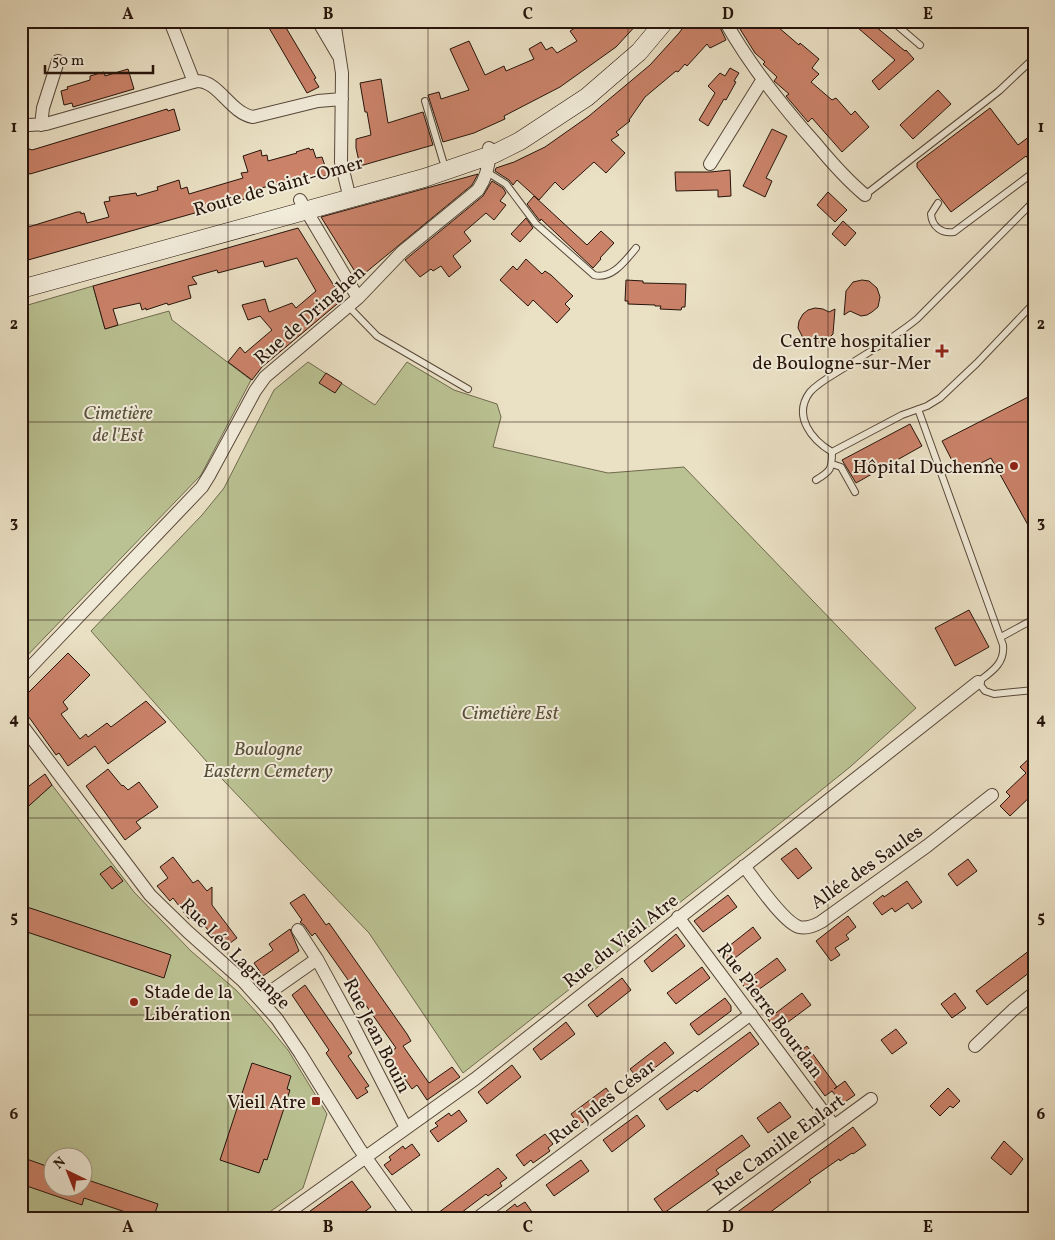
<svg xmlns="http://www.w3.org/2000/svg" width="1055" height="1240" viewBox="0 0 1055 1240" font-family="Vollkorn,serif">
  <style>
    .green { fill: #bac192; stroke: #706a4e; fill-rule: evenodd }
    .building { fill: #ca8269; stroke: #26140b }
    .lines { fill: none; stroke-linecap: round; stroke-linejoin: round }
    .lane-casing { stroke: #574739; stroke-width: 8 }
    .street-casing { stroke: #574739; stroke-width: 14 }
    .secondary-casing { stroke: #26140b; stroke-width: 19 }
    .lane { stroke: #f1ebd9; stroke-width: 6 }
    .street { stroke: #f1ebd9; stroke-width: 12 }
    .secondary { stroke: #f1ebd9; stroke-width: 18 }
    .grid { fill: none; stroke: #26140b; stroke-width: 1; stroke-opacity: 0.55 }
    .poi-dot { fill: #8f2418; stroke: #f1ebd9; stroke-width: 2 }
    .labels { text-anchor: middle; stroke-width: 4; stroke-linejoin: round; paint-order: stroke }
    .street-label { font-size: 19px; fill: #26140b; stroke: #f1ebd9 }
    .poi-label { font-size: 19px; fill: #26140b; stroke: #f1ebd9; text-anchor: end }
    .park-label { font-size: 19px; font-style: italic; fill: #5a513a; stroke: #f1ebd9 }
    .neatline { fill: none; stroke: #26140b; stroke-width: 2 }
    .grid-label { font-size: 16px; text-anchor: middle; font-weight: bold; fill: #26140b }
  </style>
  <rect width="100%" height="100%" fill="#eae0c4"/>
  <filter id="stains"><feTurbulence type="fractalNoise" baseFrequency=".004" numOctaves="4"/><feColorMatrix values="0 0 0 0 .2 0 0 0 0 .09 0 0 0 0 .02 0 0 0 .5 -.17"/></filter>
  <radialGradient id="worn" r=".72"><stop offset=".6" stop-color="#630" stop-opacity="0"/><stop offset="1" stop-color="#630" stop-opacity=".3"/></radialGradient>
  <path class="green" d="M93,286L105,329L169,311L172,320L251,380L201,475L21,662V307Z
    M308,362L375,405L407,362L454,390L497,404L501,417L493,447L608,473L684,467L916,708L850,767L758,841L463,1073L369,933L223,780L91,631L202,515L224,488L274,390Z
    M52,785L134,892L191,951L236,990L259,1015L288,1050L327,1114L303,1188L260,1219H21V812ZM52,1158H82V1188H52Z"/>
  <path class="building" d="M265,21H282L316,78L314,79L319,87L307,93Z
    M586,21H640L616,47L560,87L504,116L505,119L474,133L443,142L428,95L439,92L441,99L469,90L450,49L469,41L485,75L504,66L506,71L534,59L529,49L541,42L546,50L552,47L557,53L577,41L570,31Z
    M688,21H717L726,40L710,48L707,44L687,66L685,64L678,72L676,71L645,97L629,120L630,121L616,132L619,135L611,140L625,153L606,173L594,162L563,190L555,182L539,200L517,180L513,185L509,180L495,171L496,168L514,162L545,147L589,116L650,65L679,33Z
    M735,21H783L778,27L799,45L800,43L819,59L812,68L819,74L811,82L832,100L836,98L851,115L855,111L869,127L842,152L812,118L808,122L786,96L789,94L774,81L777,77L763,64L765,62L755,53Z
    M850,21H869L905,51L906,50L914,59L879,90L872,81L895,60Z
    M730,68L739,73L734,81L736,82L726,100L724,99L708,126L699,120L715,93L708,86L720,73L725,76Z
    M128,69L134,89L73,107L72,103L64,105L61,91L68,89L67,87L90,80V76L104,72L105,76Z
    M381,79L388,123L423,112L433,145L360,166L356,148V139L371,135L367,112H365L360,83Z
    M938,90L951,104L913,139L900,125Z
    M990,108L1018,145L1034,133V167L1026,156L951,212L917,167V163Z
    M167,109L168,111L174,109L180,130L30,174L21,170V146L32,150Z
    M772,129L787,136L766,178L772,181L765,197L743,186Z
    M309,148L310,150L313,149L316,158L322,157L328,175L293,184L291,180L247,192L248,198L21,262L22,229L77,212H81V214L84,213L87,223L109,217L104,202L110,201L109,197L136,193L137,196L158,190L157,187L179,180L181,189L187,187L189,194L243,178L241,173L248,172L243,156L261,150L262,156L267,155L268,161L297,153L296,152Z
    M730,170L731,196L718,197V190L676,191L675,172H710Z
    M478,174L472,185L359,278L321,217Z
    M492,181L503,188L506,193L500,201L506,205L494,220L486,213L464,232L471,241L453,256L461,267L449,277L441,266L433,271L431,269L420,277L405,260L483,196Z
    M828,192L847,210L835,222L817,205Z
    M534,196L587,245L601,231L614,243L600,258L601,259L593,268L541,219L540,221L527,204Z
    M526,218L533,228L520,242L511,234Z
    M843,221L856,233L845,246L832,234Z
    M298,228L336,289L343,299L262,367L252,380L228,362L240,347L245,353L272,330L260,316L248,320L242,305L265,299L269,312L292,303L296,308L316,291L297,258L265,267L263,261L218,273L217,270L192,277L197,284L188,286L191,298L168,305L167,303L146,310V308L142,310L140,303L113,309L118,325L105,329L93,286Z
    M526,259L542,274L545,271L551,275L573,296L565,304L570,309L557,323L533,300L528,306L500,280L513,266L517,270Z
    M626,280L643,281V283L686,284L685,307H682L681,310L660,309L661,306H655V305L628,304V301H625Z
    M862,280L869,281L877,288L880,297L878,307L872,312L867,315L861,316L850,311L844,315L846,291L853,282Z
    M815,308L823,309L829,312L835,309L833,334L825,342L817,345L810,343L804,340L798,328L799,321L803,314L808,310Z
    M326,373L342,383L335,393L319,383Z
    M1034,394V536L991,458L959,474L942,441Z
    M910,424L922,446L856,483L842,460Z
    M969,610L989,647L955,666L935,628Z
    M68,653L90,675L63,702L68,709L61,714L80,739L86,734L88,737L107,723L111,727L146,701L166,722L108,764L95,746L68,766L59,753L56,755L31,720L21,707V700Z
    M1034,754V793L1010,816L1000,806L1010,796L1006,792L1026,773L1020,767Z
    M108,769L122,786L123,785L128,790L139,782L158,807L136,822L141,828L125,840L86,786Z
    M45,774L52,785L21,813V792Z
    M796,848L812,868L798,879L781,859Z
    M173,857L193,883L198,880L207,891L212,887V905L237,938L222,949L196,914L189,919L173,898L170,901L157,886L168,878L160,867Z
    M968,859L977,871L957,886L948,874Z
    M111,866L123,881L112,889L100,874Z
    M907,881L922,902L912,909L908,903L895,912L892,908L882,915L873,903L883,895L884,897Z
    M304,894L326,925L329,923L407,1034L411,1041L403,1046L429,1083L452,1067L460,1077L427,1100L417,1085L412,1089L387,1054L396,1048L315,933L312,936L304,925L300,922L302,920L290,903Z
    M728,895L737,907L703,932L694,921Z
    M21,905L171,955L164,978L21,930Z
    M848,916L856,927L846,935L849,939L835,948L840,955L831,961L816,941Z
    M753,927L761,938L727,964L719,954Z
    M290,929L299,951L263,976L254,963L273,950L269,944Z
    M676,934L685,946L652,972L644,961Z
    M1034,947V969L987,1005L976,991Z
    M777,958L786,970L751,995L742,984Z
    M702,967L710,978L676,1004L667,993Z
    M622,978L631,990L597,1017L588,1005Z
    M305,985L352,1053L348,1056L369,1086L365,1088L368,1092L357,1099L326,1053L329,1050L292,995Z
    M802,993L811,1005L776,1031L768,1019Z
    M955,993L966,1008L952,1018L941,1004Z
    M725,998L731,1006V1011L699,1035L697,1034L690,1024Z
    M566,1022L575,1034L541,1060L533,1049Z
    M896,1029L907,1043L892,1054L881,1040Z
    M750,1032L759,1044L697,1092L695,1090L667,1110L659,1099Z
    M665,1042L674,1053L639,1080L630,1069Z
    M807,1046L837,1087L834,1089L845,1081L855,1095L842,1104L832,1091L825,1096L795,1055Z
    M252,1063L291,1076L287,1089L290,1090L267,1160L264,1159L259,1173L220,1160Z
    M512,1065L521,1077L487,1104L478,1092Z
    M606,1088L614,1099L579,1125L571,1114Z
    M948,1088L960,1101L953,1108L950,1106L940,1116L930,1106Z
    M780,1102L791,1117L768,1133L757,1118Z
    M459,1110L467,1121L438,1142L430,1131L438,1126L435,1123L449,1113L451,1116Z
    M637,1115L645,1126L612,1152L603,1140Z
    M853,1127L866,1145L853,1154L852,1153L840,1161L839,1159L809,1180L811,1182L761,1219H728Z
    M545,1134L553,1144L548,1148L550,1151L533,1163L531,1160L524,1166L516,1155Z
    M742,1135L750,1146L716,1170L719,1174L664,1213L654,1199Z
    M1004,1141L1023,1159L1011,1175L991,1158Z
    M412,1144L420,1155L392,1175L384,1165L391,1160L389,1157L403,1146L405,1149Z
    M21,1157L52,1168V1188H82V1178L158,1204L153,1219H146L84,1198L82,1205L21,1184Z
    M581,1160L589,1171L554,1196L546,1185Z
    M498,1168L507,1178L500,1183L502,1186L488,1196L486,1194L453,1219H430Z
    M352,1181L371,1207L355,1219H349L344,1211L333,1219H299Z
    M525,1202L532,1212L526,1219H496L515,1204L517,1207Z"/>
  <g class="lines">
    <g class="lane-casing">
      <path id="lane" d="M892,21L920,45
        M425,101L443,161
        M487,172L506,184L536,224L594,275C612,280 626,260 636,248
        M865,195L999,91L1034,58
        M938,203L931,214C932,227 942,234 954,232L1034,172
        M348,306L377,336L468,389
        M918,409L1003,645C1005,664 991,672 978,682L985,691L994,694L1034,690
        M832,452C812,440 792,416 810,392C819,382 833,375 844,368C869,352 895,337 917,319L1034,201
        M832,452L902,415L927,406L940,398L977,363L1034,303
        M832,464L841,467L855,492
        M816,480C831,471 832,469 832,452
        M1001,637L1034,619"/>
    </g>
    <g class="street-casing">
      <path id="street" d="M170,21L194,82
        M318,21L338,55
        M334,21L342,73L341,162L350,199
        M725,21C750,66 783,107 817,145C832,163 847,180 865,195
        M21,123L29,125L46,124L197,81C219,81 230,113 253,117L318,101L342,99
        M41,125L43,108L58,61
        M710,164L763,79
        M300,200L358,298
        M21,677L202,487L210,474L255,391L265,377L358,298L402,252L478,190C487,177 490,164 489,148
        M21,724L150,895L188,932L243,981L277,1019L300,1053L359,1148L410,1219
        M744,866C755,880 783,922 799,927C807,929 814,926 821,922L927,846L992,795
        M678,917L834,1126
        M298,930L317,959
        M260,999L317,959L352,1023L406,1128
        M975,1046L1013,1010L1034,993
        M279,1219L475,1079L978,682
        M476,1219L751,1014
        M707,1219L871,1099"/>
    </g>
    <g class="secondary-casing">
      <path id="secondary" d="M21,289L424,178L494,154L520,141L587,97L639,52L665,21"/>
    </g>
    <use href="#lane" class="lane"/>
    <use href="#street" class="street"/>
    <use href="#secondary" class="secondary"/>
  </g>
  <path class="grid" d="M228,21V1219M428,21V1219M628,21V1219M828,21V1219M21,225H1034M21,422H1034M21,620H1034M21,818H1034M21,1015H1034"/>
  <g class="poi-dot">
    <path d="M939.5 343.5h5v5h5v5h-5v5h-5v-5h-5v-5h5z"/>
    <circle cx="1014" cy="466" r="5"/>
    <circle cx="134" cy="1002" r="5"/>
    <rect x="311" y="1096" width="10" height="10" rx="2.5"/>
  </g>
  <g class="labels">
    <g class="street-label">
      <text transform="translate(278 185) rotate(-16)" y="7">Route de Saint-Omer</text>
      <text transform="translate(309 314) rotate(-41)" y="7">Rue de Dringhen</text>
      <text transform="translate(866 866) rotate(-35)" y="7">Allée des Saules</text>
      <text transform="translate(620 940) rotate(-38)" y="7">Rue du Vieil Atre</text>
      <text transform="translate(236 953) rotate(45)" y="7">Rue Léo Lagrange</text>
      <text transform="translate(771 1010) rotate(53)" y="7">Rue Pierre Bourdan</text>
      <text transform="translate(378 1035) rotate(63)" y="7">Rue Jean Bouin</text>
      <text transform="translate(602 1101) rotate(-37)" y="7">Rue Jules César</text>
      <text transform="translate(778 1144) rotate(-36)" y="7">Rue Camille Enlart</text>
    </g>
    <g class="poi-label">
      <text x="931" y="347">Centre hospitalier<tspan x="931" dy="22">de Boulogne-sur-Mer</tspan></text>
      <text x="1004" y="473">Hôpital Duchenne</text>
      <text x="144" y="998" text-anchor="start">Stade de la<tspan x="144" dy="22">Libération</tspan></text>
      <text x="306" y="1108">Vieil Atre</text>
    </g>
    <g class="park-label">
      <text x="118" y="419">Cimetière<tspan x="118" dy="22">de l'Est</tspan></text>
      <text x="510" y="719">Cimetière Est</text>
      <text x="268" y="755">Boulogne<tspan x="268" dy="22">Eastern Cemetery</tspan></text>
    </g>
  </g>
  <rect width="1055" height="1240" fill="none" stroke="#eae0c4" stroke-width="55"/>
  <g transform="translate(68 1172) rotate(317)"><circle r="24" fill="#f1ebd9" stroke="#a09587"/>
  <path d="M0-4L9 19L0 12L-9 19Z" fill="#8f2418"/>
  <text y="-8" font-size="14" font-weight="bold" text-anchor="middle" fill="#26140b">N</text>
  </g>
  <path d="M45 65v8h108v-8" fill="none" stroke="#26140b" stroke-width="2.5"/>
  <text x="52" y="65" font-size="15" fill="#26140b" stroke="#f1ebd9" stroke-width="4" paint-order="stroke">50 m</text>
  <rect x="28" y="28" width="1000" height="1184" class="neatline"/>
  <g class="grid-label">
    <text x="128" y="19">A</text>
    <text x="328" y="19">B</text>
    <text x="528" y="19">C</text>
    <text x="728" y="19">D</text>
    <text x="928" y="19">E</text>
    <text x="14" y="132">1</text>
    <text x="1041" y="132">1</text>
    <text x="14" y="329">2</text>
    <text x="1041" y="329">2</text>
    <text x="14" y="527">3</text>
    <text x="1041" y="527">3</text>
    <text x="14" y="724">4</text>
    <text x="1041" y="724">4</text>
    <text x="14" y="922">5</text>
    <text x="1041" y="922">5</text>
    <text x="14" y="1119">6</text>
    <text x="1041" y="1119">6</text>
    <text x="128" y="1232">A</text>
    <text x="328" y="1232">B</text>
    <text x="528" y="1232">C</text>
    <text x="728" y="1232">D</text>
    <text x="928" y="1232">E</text>
  </g>
  <rect width="100%" height="100%" filter="url(#stains)"/>
  <rect width="100%" height="100%" fill="url(#worn)"/>
</svg>
